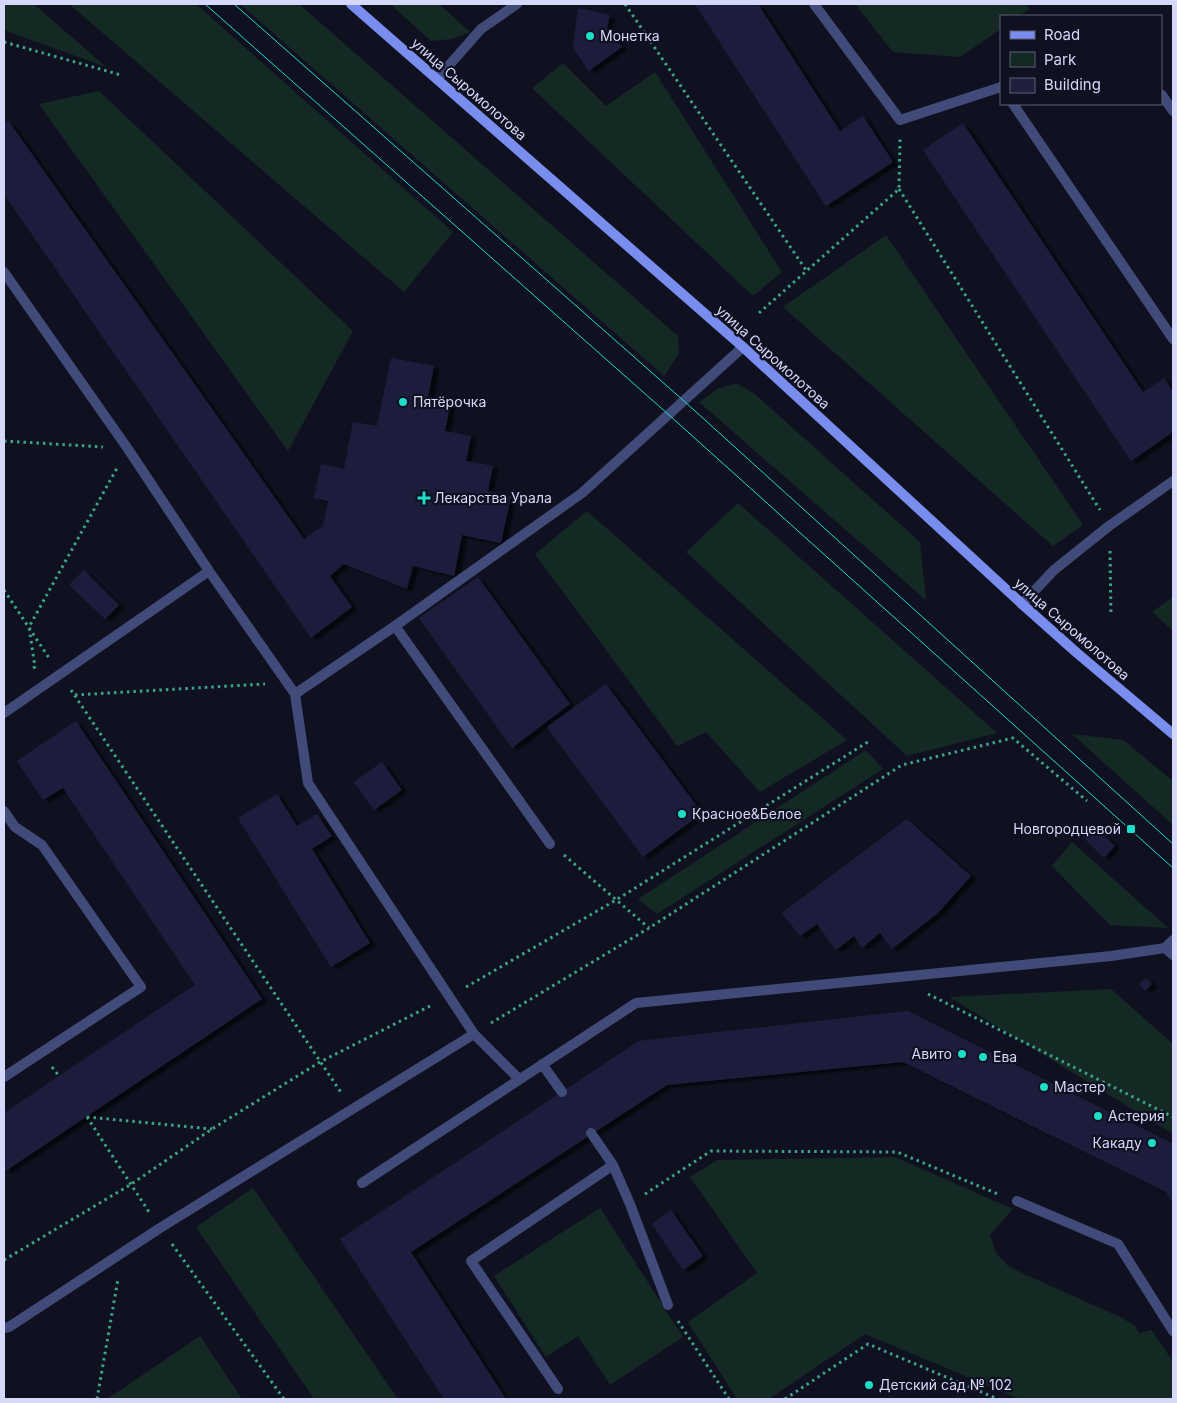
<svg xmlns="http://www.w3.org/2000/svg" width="1177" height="1403" viewBox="0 0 1177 1403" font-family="Inter,sans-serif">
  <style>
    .green { fill: #142924 }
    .building { fill: #1f1f3e; filter: url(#shadow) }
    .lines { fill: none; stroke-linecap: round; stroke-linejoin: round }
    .path { stroke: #3ea488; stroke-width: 3; stroke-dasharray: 2.5 4; stroke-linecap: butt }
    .lane { stroke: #414b79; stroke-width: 10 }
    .secondary { stroke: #788ded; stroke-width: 10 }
    .tram { stroke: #1edcc7; stroke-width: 1 }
    .poi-dot { fill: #1edcc7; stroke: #101120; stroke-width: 2 }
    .labels { text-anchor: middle; stroke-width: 4.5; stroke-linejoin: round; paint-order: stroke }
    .poi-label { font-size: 14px; fill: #d5d8f9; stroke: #101120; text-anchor: start }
    .street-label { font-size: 14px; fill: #d5d8f9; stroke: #101120 }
  </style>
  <defs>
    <filter id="shadow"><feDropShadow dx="5.5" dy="3" stdDeviation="1" flood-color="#0009"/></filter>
  </defs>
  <rect width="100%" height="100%" fill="#101120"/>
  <path class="green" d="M4,4H34L106,67L4,30Z
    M69,4H196L453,232L404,292Z
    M240,4H299L678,336L679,354L664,376Z
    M390,4H439L470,32L452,39L431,41Z
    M855,4H1026L1030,9L1019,16H1001V29L960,57L893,52Z
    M563,63L606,106L655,72L782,272L753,296L532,88Z
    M99,91L353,331L288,451L39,104Z
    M886,235L1083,525L1053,546L783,307Z
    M736,383L756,395L920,542L926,600L699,402L717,389Z
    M738,503L997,733L907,756L686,552Z
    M587,511L847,740L760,792L706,732L677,746L535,554Z
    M1173,597V631L1152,612Z
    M1072,734L1123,740L1173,781V825Z
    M866,750L883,769L657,914L638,899Z
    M1072,842L1168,928L1110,925L1052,866Z
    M1111,989L1173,1044V1134L949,997Z
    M895,1157L1013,1209L990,1235L996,1253L1009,1267L1120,1317L1135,1326L1139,1333L1152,1330L1173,1362V1399H1020L865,1334L769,1399H737L688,1322L757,1273L690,1177L717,1160Z
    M253,1188L398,1399H314L196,1227Z
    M600,1208L683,1337L610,1385L578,1336L546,1357L494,1276Z
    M200,1336L242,1399H107Z"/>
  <path class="building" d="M695,4H758L840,131L863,116L893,162L826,206Z
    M578,8L610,15L607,28L622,47L589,71L573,48Z
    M4,120L10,123L304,539L323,526L328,501L314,498L321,464L344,469L353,422L377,426L391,358L434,366L428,397L451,401L445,431L471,436L466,461L493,466L488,491L511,496L501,543L462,535L454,576L413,566L407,589L344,564L330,576L352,607L311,638L4,194Z
    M963,123L1143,392L1164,378L1173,392V432L1131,461L923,150Z
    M84,570L119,605L105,619L69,585Z
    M478,577L570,704L512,748L419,618Z
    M606,684L702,813L643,857L547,727Z
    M76,721L262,999L4,1172V1113L195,985L63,788L43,800L17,761Z
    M382,762L402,790L374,810L354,782Z
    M277,794L297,826L317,814L332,836L312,849L370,943L331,967L238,818Z
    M907,819L971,876L938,913L892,949L880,933L862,948L854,936L836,950L817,924L800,936L782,913Z
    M1094,826L1115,846L1104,858L1083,837Z
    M1146,978L1152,984L1145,991L1139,984Z
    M908,1011L1173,1144V1203L1166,1192L903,1062L667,1085L411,1252L506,1399H444L340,1239L639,1041Z
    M671,1210L703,1256L683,1270L652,1224Z"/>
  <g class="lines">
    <path class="path" d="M625,4L806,270
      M4,42L121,75
      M899,189L1100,510
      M759,313L899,189L900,139
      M4,441L103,447
      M1110,551L1111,616
      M4,590L49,658
      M33,668L35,667L29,627L117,468
      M71,690L342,1094
      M75,695L265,684
      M564,855L649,928
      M466,987L616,900L871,740
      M928,994L1173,1117
      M491,1023L649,928L902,765L1013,738L1087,801
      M52,1067L59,1076
      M87,1117L149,1212
      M87,1117L212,1129
      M645,1194L711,1151L897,1152L1000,1195
      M172,1244L284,1399
      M4,1260L130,1185L212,1129L320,1062L432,1005
      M678,1321L729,1399
      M97,1399L118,1279
      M785,1399L868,1344L998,1399"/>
    <path class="lane" d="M814,4L900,120L1001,87
      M437,79L481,29L517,4
      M1162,95L1173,111
      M1013,104L1173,339
      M4,272L128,449L209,571
      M1022,604L1054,570L1109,526L1173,481
      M395,626L550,844
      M295,694L395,626L582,493L743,347
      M4,713L209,571L295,694L308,783L474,1034L519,1079
      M4,811L15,827L42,845L141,987L4,1077
      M1173,940L1165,948L1173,955
      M542,1064L562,1092
      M591,1133L613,1165L630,1204L668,1305
      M362,1183L636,1003L1111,956L1165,948
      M1017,1201L1118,1244L1173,1331
      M4,1328L9,1327L160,1228L474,1034
      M558,1389L471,1261L613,1165"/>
    <path class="secondary" d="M351,4L743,347L1022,604L1077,653L1173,734"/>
    <path class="tram" d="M205,4L669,415L1173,868
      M234,4L684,401L1173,844"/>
  </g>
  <g class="poi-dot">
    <circle cx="590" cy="36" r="5"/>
    <circle cx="403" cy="402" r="5"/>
    <path d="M421.5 490.5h5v5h5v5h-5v5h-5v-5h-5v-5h5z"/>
    <circle cx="682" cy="814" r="5"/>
    <rect x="1126" y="824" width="10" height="10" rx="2.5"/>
    <circle cx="962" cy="1054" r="5"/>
    <circle cx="983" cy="1057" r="5"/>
    <circle cx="1044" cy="1087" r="5"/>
    <circle cx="1098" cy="1116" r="5"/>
    <circle cx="1152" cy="1143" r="5"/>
    <circle cx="869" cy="1385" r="5"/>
  </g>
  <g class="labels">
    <g class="poi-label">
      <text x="600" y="41">Монетка</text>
      <text x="413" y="407">Пятёрочка</text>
      <text x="434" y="503">Лекарства Урала</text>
      <text x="692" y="819">Красное&amp;Белое</text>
      <text x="1121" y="834" text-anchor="end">Новгородцевой</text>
      <text x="952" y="1059" text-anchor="end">Авито</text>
      <text x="993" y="1062">Ева</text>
      <text x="1054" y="1092">Мастер</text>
      <text x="1108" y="1121">Астерия</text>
      <text x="1142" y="1148" text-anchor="end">Какаду</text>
      <text x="879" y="1390">Детский сад № 102</text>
    </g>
    <g class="street-label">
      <text transform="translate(469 89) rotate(41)" y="5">улица Сыромолотова</text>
      <text transform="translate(773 357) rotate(42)" y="5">улица Сыромолотова</text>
      <text transform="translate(1072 629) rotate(41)" y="5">улица Сыромолотова</text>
    </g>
  </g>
  <rect width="1177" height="1403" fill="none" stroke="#d5d8f9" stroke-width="10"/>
  <rect x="1000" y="15" width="162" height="90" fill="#101120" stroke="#5f6177"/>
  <rect x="1010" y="31" width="25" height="8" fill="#788ded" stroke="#5f6177"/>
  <text x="1044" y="40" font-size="15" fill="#d5d8f9">Road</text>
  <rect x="1010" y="52" width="25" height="15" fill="#142924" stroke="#5f6177"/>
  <text x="1044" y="65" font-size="15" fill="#d5d8f9">Park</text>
  <rect x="1010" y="78" width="25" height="15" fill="#1f1f3e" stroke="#5f6177"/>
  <text x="1044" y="90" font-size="15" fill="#d5d8f9">Building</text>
</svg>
